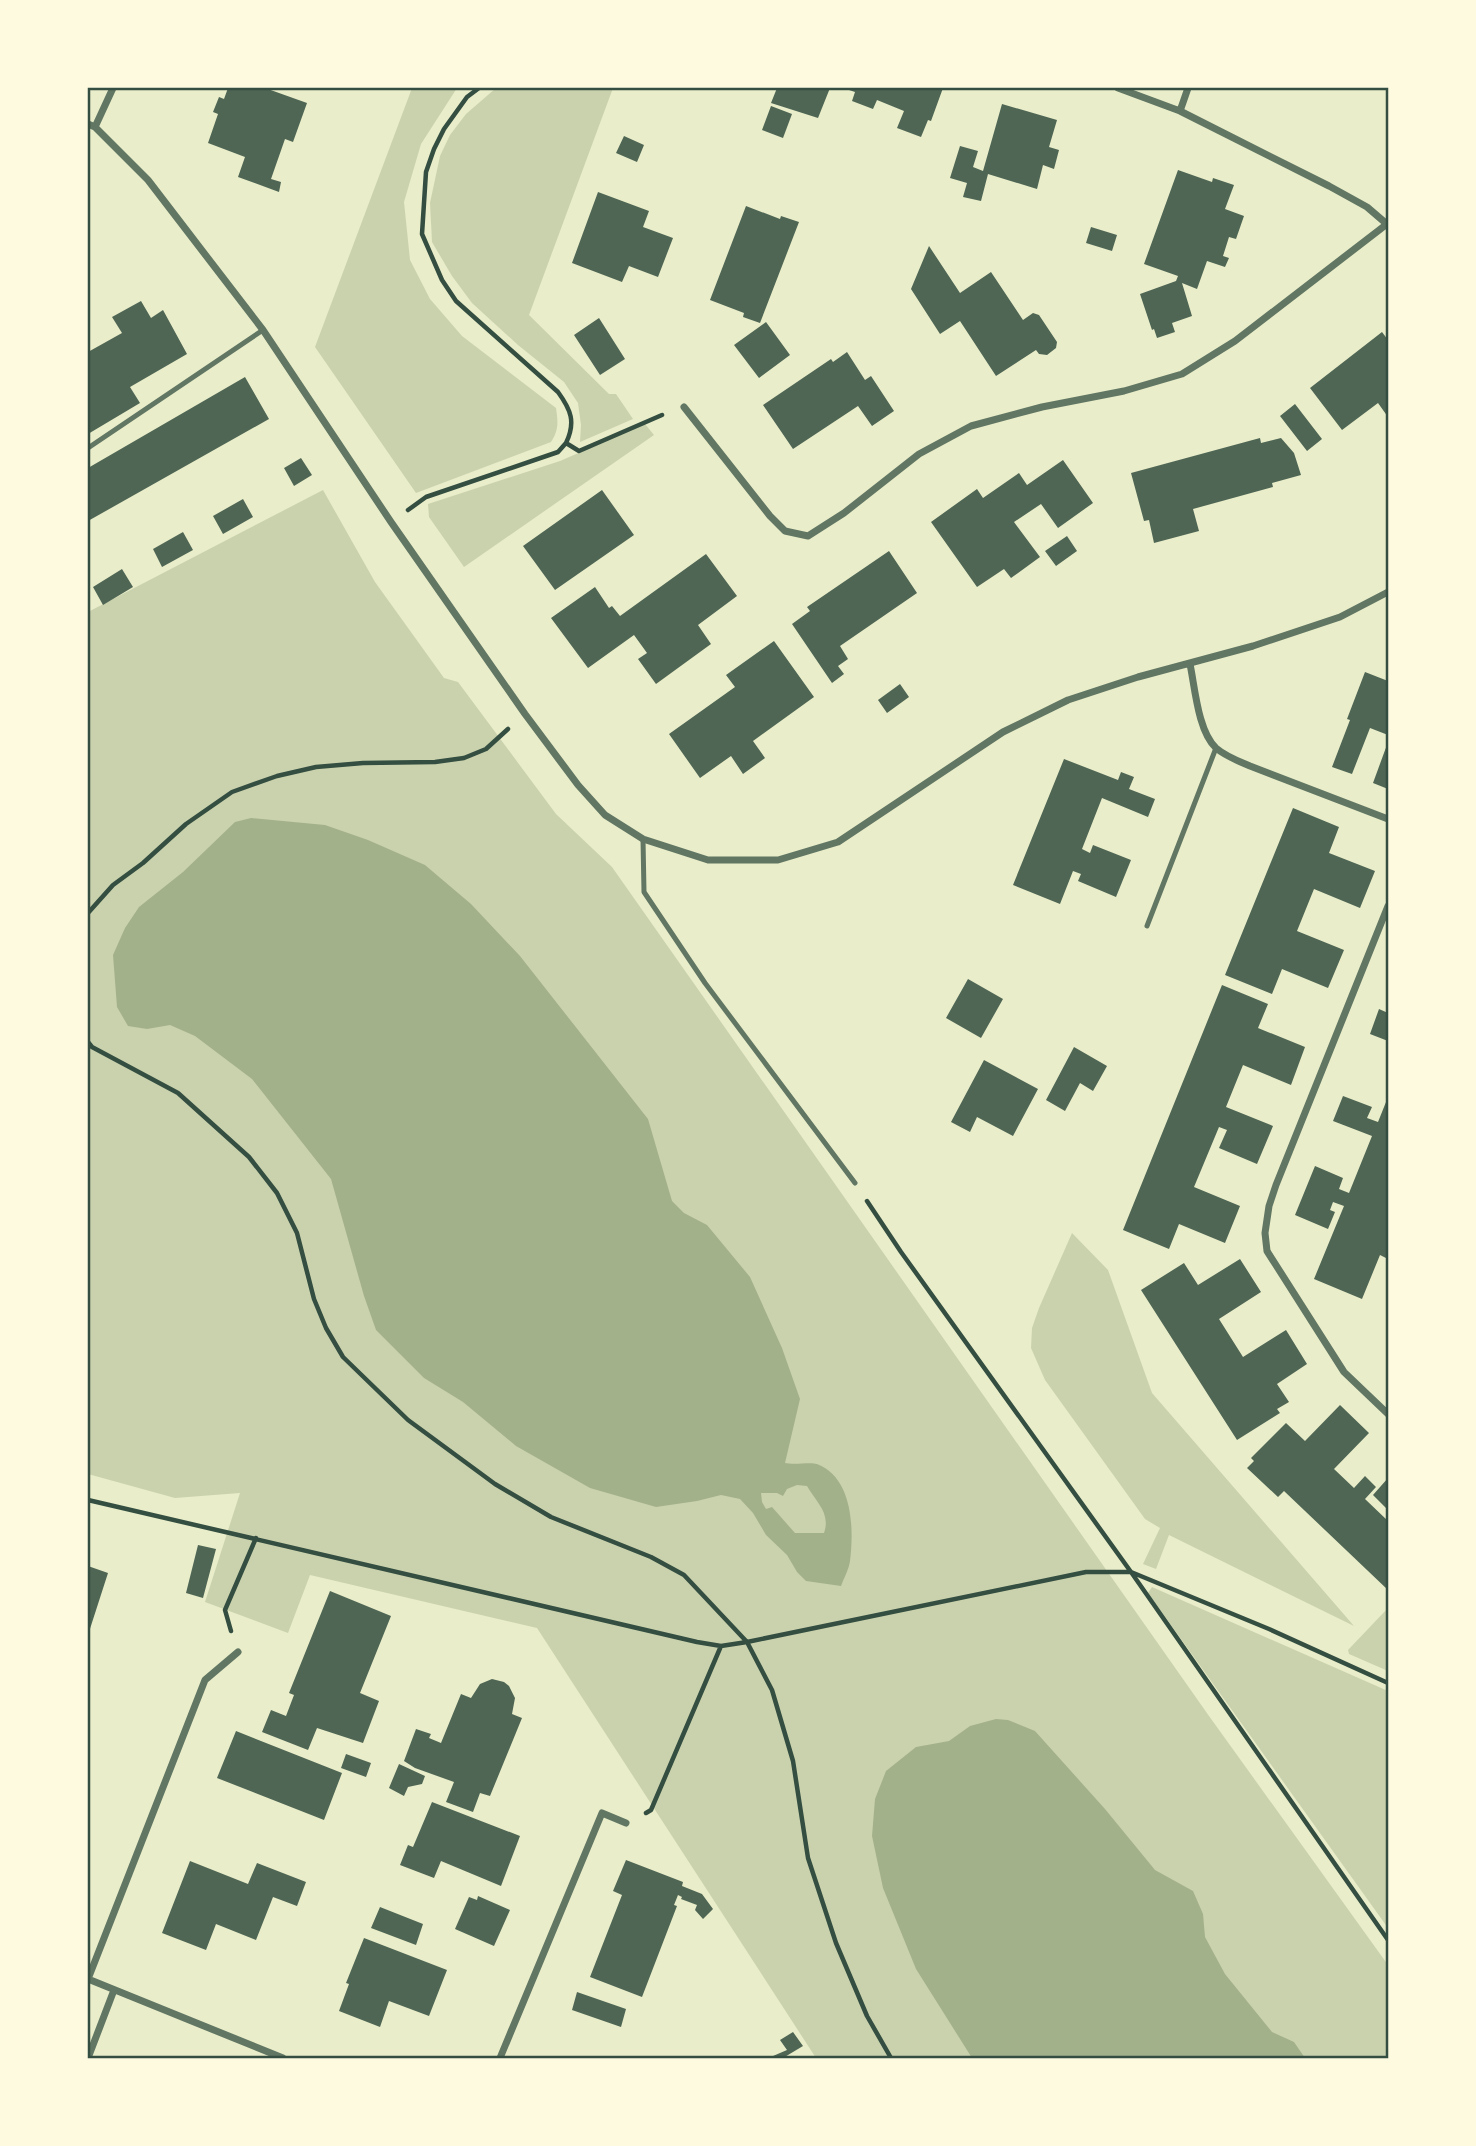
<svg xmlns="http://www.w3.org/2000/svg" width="1476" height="2146" viewBox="0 0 1476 2146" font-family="Manrope,sans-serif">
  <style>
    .green { fill: #cad2ad }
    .water { fill: #a3b18a; fill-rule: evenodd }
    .building { fill: #4f6655 }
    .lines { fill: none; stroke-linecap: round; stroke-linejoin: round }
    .path { stroke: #344e41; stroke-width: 4.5 }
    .service { stroke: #617663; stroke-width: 5 }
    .minor { stroke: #617663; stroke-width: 7 }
    .neatline { fill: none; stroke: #344e41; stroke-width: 2.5 }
  </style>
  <rect width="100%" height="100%" fill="#e9edc9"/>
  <path class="green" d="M412,88H457L421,144L404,202L410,260L430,299L462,336L556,408C558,422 559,430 551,442L416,493L315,347Z
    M496,88H613L529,315L609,394H616L633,419L580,442L581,425L578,403L564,382L518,345L472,303L452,276L432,242L430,203L440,156L450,135L466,114Z
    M645,424L654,435L464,567L429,517L428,504L560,461Z
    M323,490L375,582L444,678L458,682L556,814L612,867L1209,1716L1388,1965V2058H816L537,1628L310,1575L288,1633L205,1602L240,1493L175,1498L88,1474V612Z
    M1072,1233L1108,1270L1152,1393L1354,1626L1169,1535L1156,1569L1143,1564L1160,1528L1145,1519L1045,1380L1031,1348L1032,1328L1039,1308Z
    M1152,1587L1388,1691V1928L1148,1593Z
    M1388,1608V1671L1349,1654L1348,1650Z"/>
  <path class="water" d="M251,818L325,825L368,840L425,865L471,904L520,956L648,1119L672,1201L684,1213L707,1225L750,1277L782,1348L800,1399L785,1463C794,1465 811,1462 817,1464C853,1478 854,1528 850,1561C849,1569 844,1578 841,1586L806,1581L797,1572L787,1555L766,1535L753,1513L740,1499L721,1495L697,1501L656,1507L590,1488L516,1446L463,1402L424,1378L376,1330L364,1296L331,1179L252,1079L195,1036L170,1025L147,1029L128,1026L117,1007L113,955L125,928L139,907L183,872L235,822ZM797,1485L807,1486C816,1502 831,1513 824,1533H795L772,1507L766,1509L762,1502L761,1493H777L783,1496L787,1489Z
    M996,1719L1008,1720L1035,1731L1105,1809L1155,1870L1193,1891L1203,1914L1205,1937L1225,1974L1272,2032L1294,2042L1305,2058H972L916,1969L883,1888L872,1836L875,1799L886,1771L916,1747L949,1741L970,1726Z"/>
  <path class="building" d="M228,88H265L307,103L293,142L285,139L271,179L281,182L279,192L238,177L245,157L208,143L218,114L213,112L219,97L224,99Z
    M777,88H830L818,118L771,103Z
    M843,88H943L931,121L928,120L921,137L897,128L904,111L877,100L873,109L852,101L855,92Z
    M1002,104L1057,120L1049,147L1059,150L1054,169L1043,165L1037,189L988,174L981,201L963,197L967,183L950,178L960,146L978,151L973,167L983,171Z
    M771,106L792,114L783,138L762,130Z
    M624,136L644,145L637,162L616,153Z
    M1178,170L1212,182L1213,178L1234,185L1225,209L1244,216L1236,239L1229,237L1223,256L1229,258L1225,267L1207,261L1197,289L1182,283L1192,316L1172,323L1175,332L1157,338L1154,329L1152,330L1140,294L1176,281L1178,276L1144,264Z
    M598,192L649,211L643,227L673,238L658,277L629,266L622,282L572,263Z
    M746,206L780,219L781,216L799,222L760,323L743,317L744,313L710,300Z
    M1091,227L1117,235L1112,251L1086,243Z
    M929,246L960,293L991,272L1023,320L1033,313L1039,315L1057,342L1056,348L1047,355L1039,354L1036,350L996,376L960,321L940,334L911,289Z
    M141,301L151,318L163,310L187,354L130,387L140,403L88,434V352L122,333L112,317Z
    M599,318L625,359L600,375L574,335Z
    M766,322L790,355L759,378L734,345Z
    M1382,332L1388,340V417L1378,403L1342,430L1310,388Z
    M847,352L865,380L871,376L894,411L872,426L858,406L793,449L763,405L831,359L833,362Z
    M245,377L269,419L88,521V468Z
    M1295,404L1322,439L1307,451L1280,416Z
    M1260,438L1261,443L1281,438L1294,453L1301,475L1272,483L1273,487L1193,509L1199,531L1154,543L1149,520L1144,521L1131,473Z
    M301,458L312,475L294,486L284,468Z
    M1063,460L1093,503L1058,528L1041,504L1014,522L1040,557L1011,578L1004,569L977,587L931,522L977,489L983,498L1019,473L1027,485Z
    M602,490L634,535L555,590L523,546Z
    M243,499L253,517L223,534L213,516Z
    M183,532L193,550L162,567L153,549Z
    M1067,536L1077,551L1056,566L1045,551Z
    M889,551L917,593L840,646L848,659L838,666L844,674L832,683L792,624L810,611L807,607Z
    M706,554L737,596L698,625L711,644L656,684L638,659L647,653L634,635L588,668L551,618L595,587L609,608L612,606L620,616Z
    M122,569L133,587L103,605L93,587Z
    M774,641L814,697L753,741L765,758L743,774L731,756L700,778L669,734L735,687L726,675Z
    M1365,672L1388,681V735L1370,728L1352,774L1332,767L1350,720L1347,719Z
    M900,684L909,697L887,713L878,700Z
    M1388,742V789L1373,783Z
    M1064,759L1118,780L1121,772L1134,777L1129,789L1155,799L1148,817L1102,798L1082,849L1090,853L1093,845L1131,860L1116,897L1078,881L1081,874L1073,871L1060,904L1013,885Z
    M1293,808L1339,827L1329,853L1375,871L1360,908L1314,889L1297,931L1344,950L1328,988L1282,969L1272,994L1225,975Z
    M968,979L1003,999L981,1038L946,1018Z
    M1222,985L1268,1004L1258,1028L1305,1047L1291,1085L1243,1065L1226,1107L1273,1126L1257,1164L1219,1148L1227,1130L1219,1127L1194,1187L1240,1206L1225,1243L1179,1224L1169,1249L1123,1230Z
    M1379,1009L1388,1013V1041L1370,1034Z
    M1074,1047L1107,1066L1093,1091L1080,1083L1065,1111L1046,1100Z
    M984,1060L1038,1089L1013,1136L977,1117L970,1132L951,1122Z
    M1343,1096L1372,1107L1367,1118L1378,1122L1388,1097V1259L1380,1255L1362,1299L1314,1279L1344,1206L1333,1202L1330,1210L1335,1212L1328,1229L1295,1215L1315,1166L1343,1178L1339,1189L1349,1193L1372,1136L1333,1121Z
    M1240,1259L1261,1292L1219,1319L1243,1357L1286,1330L1307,1364L1277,1384L1289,1402L1277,1409L1280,1413L1237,1440L1141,1290L1184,1263L1198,1285Z
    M1340,1405L1369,1433L1334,1469L1354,1488L1365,1476L1376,1487L1365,1499L1388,1521V1590L1284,1491L1278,1497L1247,1468L1254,1461L1251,1458L1286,1423L1305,1441Z
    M1388,1478V1510L1373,1495Z
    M198,1545L216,1549L203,1598L186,1593Z
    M88,1566L108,1573L88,1635Z
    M330,1591L391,1616L360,1693L379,1701L363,1743L317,1728L308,1750L262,1732L271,1710L286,1716L294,1695L289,1693Z
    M492,1679L504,1682L509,1686L515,1698L512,1714L522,1718L490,1796L480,1793L473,1812L446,1802L454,1782L415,1768L404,1761L416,1729L431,1734L429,1738L441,1743L461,1694L471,1698L480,1684Z
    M236,1731L342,1773L324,1820L217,1778Z
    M346,1754L371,1763L366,1777L341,1768Z
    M399,1764L425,1776L422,1784L408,1787L404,1796L389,1788Z
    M432,1802L520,1836L501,1886L441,1861L434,1878L400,1865L408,1845L413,1847Z
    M626,1860L683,1882L682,1886L702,1894L713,1909L703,1919L695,1910L697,1905L681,1899L682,1897L678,1895L674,1905L677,1906L642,1997L590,1977L622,1895L613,1891Z
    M190,1861L248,1884L257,1863L306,1882L297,1906L273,1897L256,1940L216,1924L206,1950L162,1933Z
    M478,1896L510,1910L494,1946L455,1929L469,1897L477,1900Z
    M380,1907L423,1924L416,1945L371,1928Z
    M364,1938L447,1970L429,2016L389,2001L380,2027L339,2011L349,1984L346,1983Z
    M577,1992L626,2009L621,2027L572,2010Z
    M793,2032L803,2046L783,2058H775L773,2056L787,2050L780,2040Z"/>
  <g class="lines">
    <path class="path" d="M479,88L467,97L444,129L434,149L426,172L422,234L442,280L456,301L558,392C571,410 576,422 566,443
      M408,510L426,497L558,452L566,443L579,451L662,415
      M88,913L113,885L143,863L186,824L232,792L277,776L316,767L363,763L435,762L464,758L486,749L508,729
      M88,1042L92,1047L178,1093L249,1157L277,1193L297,1233L314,1299L326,1328L343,1357L408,1420L495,1484L551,1517L651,1557L684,1575L747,1642L772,1690L793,1761L808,1858L836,1943L867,2016L891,2058
      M867,1201L901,1252L1131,1572L1388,1940
      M88,1500L697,1642L721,1646L747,1642L1086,1572H1131L1269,1629L1388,1683
      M231,1631L225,1610L256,1538
      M646,1813L651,1810L721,1646"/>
    <path class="service" d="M88,448L263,330
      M643,839L644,892L705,983L855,1183
      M1147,926L1216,748"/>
    <path class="minor" d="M1118,88L1180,111L1329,186L1367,207L1388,225
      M1180,111L1188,88
      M88,124L95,127L148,180L263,330L391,522L525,714L578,785L605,815L643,839L708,860H778L838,842L1003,732L1068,700L1138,677L1253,646L1340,617L1388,592
      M95,127L113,88
      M684,407L770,516L785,531L808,536L844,513L919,454L971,426L1042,407L1124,391L1182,374L1235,341L1387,224
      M1190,664C1195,688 1198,731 1216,748C1225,756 1238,761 1250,766L1388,819
      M1388,906L1276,1185L1269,1206L1265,1233L1267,1251L1344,1372L1388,1414
      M88,1979L205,1680L238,1652
      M88,1979L283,2058
      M88,2058L114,1990
      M500,2058L602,1813L626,1823"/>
  </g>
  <rect width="1476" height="2146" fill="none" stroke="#fefae0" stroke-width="178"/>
  <rect x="89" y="89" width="1298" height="1968" class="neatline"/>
</svg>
